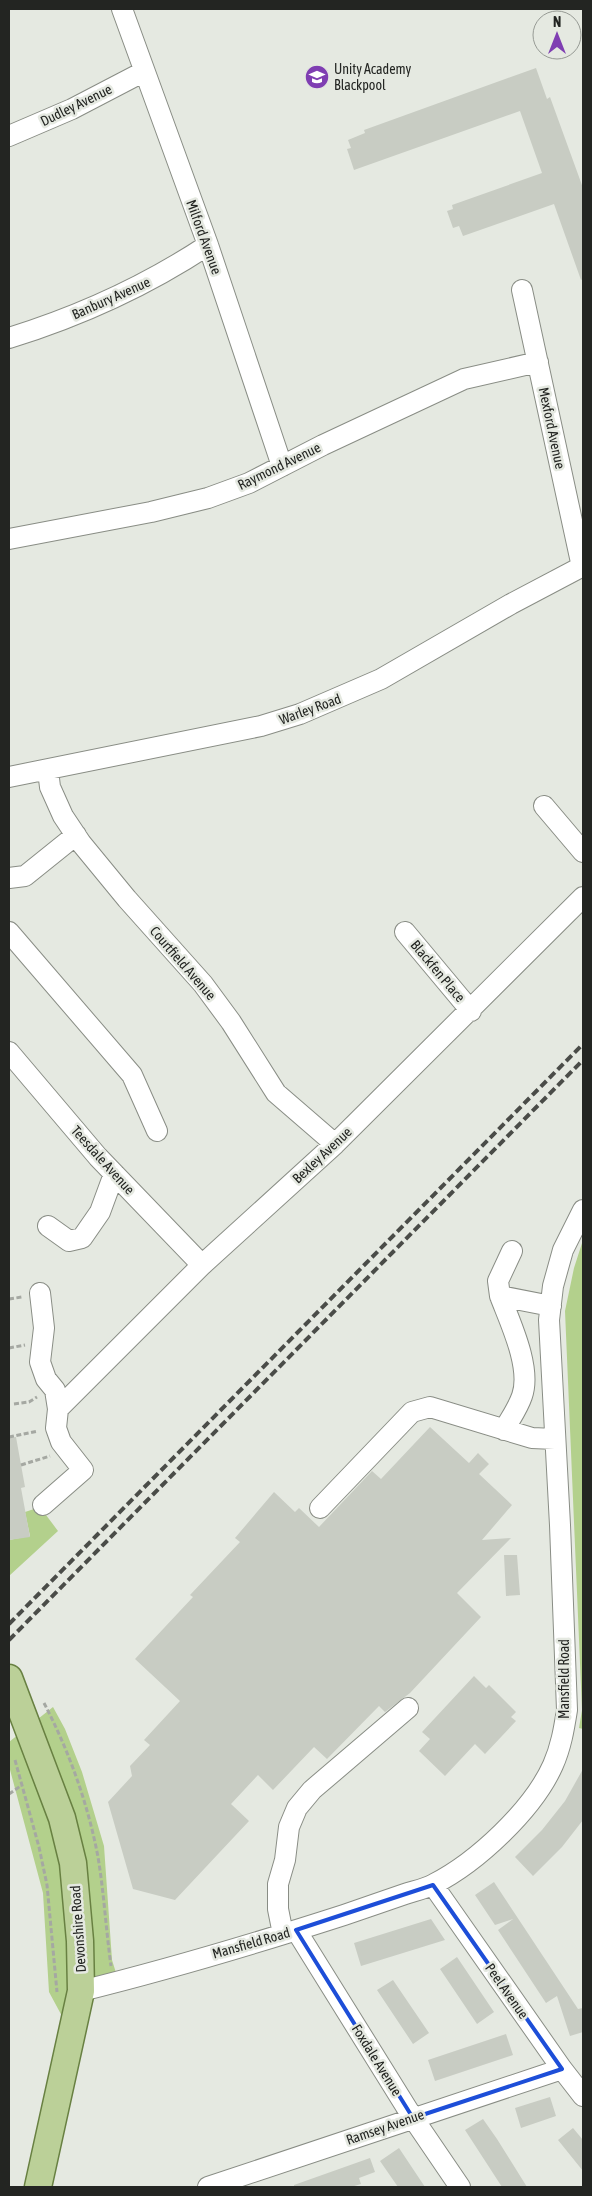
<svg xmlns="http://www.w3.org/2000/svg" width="592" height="2196" viewBox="0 0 592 2196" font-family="'Asap Condensed',sans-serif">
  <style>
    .green { fill: #b3d08c }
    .building { fill: #c8ccc3 }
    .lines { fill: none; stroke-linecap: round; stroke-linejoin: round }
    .minor-casing { stroke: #898d85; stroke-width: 22 }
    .major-casing { stroke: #688042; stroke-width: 29 }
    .path { stroke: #a5a8a2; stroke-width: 3; stroke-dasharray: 5 2.5; stroke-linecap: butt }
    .minor { stroke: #fff; stroke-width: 20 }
    .major { stroke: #bbd098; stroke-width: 26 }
    .rail { stroke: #4a4c48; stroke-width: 4; stroke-dasharray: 8 4; stroke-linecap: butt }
    .marked { fill: none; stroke: #1d4ed8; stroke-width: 4; stroke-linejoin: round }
    .labels { text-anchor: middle; stroke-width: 5; stroke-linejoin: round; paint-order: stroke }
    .poi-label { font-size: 14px; fill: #232522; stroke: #e5e9e1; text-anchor: start }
    .street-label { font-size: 14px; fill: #232522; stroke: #e5e9e1 }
  </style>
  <rect width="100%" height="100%" fill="#e5e9e1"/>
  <path class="green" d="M583,1240V1729L579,1728L582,1710L565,1311L574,1268Z
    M40,1507L58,1531L9,1576V1540L30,1536L25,1512Z
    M53,1707L65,1729L82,1772L104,1846L112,1960L117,1976L82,1985L70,2031L49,1992L43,1893L9,1766V1742Z"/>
  <path class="building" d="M536,68L547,99L550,97L583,188V279L581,280L554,204L463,236L459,226L453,228L447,211L453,209L452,205L542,173L520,111L354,170L347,149L351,148L348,140L365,133L364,130Z
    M430,1427L469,1463L478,1453L489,1464L479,1474L512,1505L482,1540L511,1538L457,1593L481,1617L410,1693L385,1712L379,1706L327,1759L314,1747L273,1790L258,1775L231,1804L249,1821L175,1900L133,1889L108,1802L132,1776L130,1766L150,1745L144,1740L180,1701L135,1659L193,1597L190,1595L240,1542L235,1538L274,1492L295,1512L299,1508L319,1527L372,1471L381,1479Z
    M16,1437L25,1487L21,1488L30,1537L9,1540V1438Z
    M504,1555H517L520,1595L506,1596Z
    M474,1676L486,1688L489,1685L516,1712L511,1717L516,1721L485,1754L475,1744L445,1776L419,1751L430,1739L422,1732Z
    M583,1769V1820L562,1847L533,1876L515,1857L542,1830L565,1801Z
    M494,1882L578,2009L583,2008V2032L570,2036L557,1996L546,2003L498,1930L513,1919L495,1925L475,1895Z
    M431,1919L445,1940L361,1966L354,1943Z
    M457,1957L494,2012L477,2024L440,1969Z
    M393,1980L429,2033L413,2044L377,1990Z
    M506,2034L513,2055L435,2081L428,2060Z
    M550,2097L556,2116L521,2128L515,2108Z
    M483,2119L497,2139L527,2187H502L465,2130Z
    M573,2128L583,2140V2171L558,2140Z
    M399,2148L425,2187H398L380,2161Z
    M370,2158L375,2172L359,2178L361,2184L351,2187H294V2185Z"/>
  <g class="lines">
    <g class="minor-casing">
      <path id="minor" d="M122,9L208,245L282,466
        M9,136L72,109L143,72
        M522,290L582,567
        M9,338C80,316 146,286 208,245
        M9,539L151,512L208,498L249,483L323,445L464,379L538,362
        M48,770L50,787L63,816L81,843L127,899L203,984L231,1022L276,1093L335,1144
        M9,777L261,726L300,714L381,679L511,604L583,566
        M544,806L583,852
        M9,878L25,876L76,835
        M9,932L132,1075L157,1131
        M405,932L471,1011
        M9,1052L98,1157L202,1265
        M48,1226L69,1241L82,1238L100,1212L114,1174
        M512,1251L498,1281L500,1296L551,1306
        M40,1293L44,1328L40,1362L46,1379L55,1390L58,1409L56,1428L61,1442L83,1470L43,1505
        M500,1296C510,1322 532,1368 522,1396C518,1408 510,1419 504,1430
        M58,1409L202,1265L335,1144L583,897
        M320,1508L412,1412L430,1407L532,1438L555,1439
        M433,1885L562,2069L583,2096
        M296,1930L413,2118L460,2187
        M283,1934L278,1909V1884L285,1860L289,1827L297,1808L312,1790L408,1708
        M81,1991C170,1969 257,1943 344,1915C364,1908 385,1901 405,1894C414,1891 425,1889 434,1884C477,1862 533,1810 553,1765C561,1747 564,1729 567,1710L560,1525L549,1320L553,1286L563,1250L583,1210
        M208,2187L562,2069"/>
    </g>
    <g class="major-casing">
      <path id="major" d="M9,1678L62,1818L73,1863L80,1941L81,1991L38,2187"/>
    </g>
    <path class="path" d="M9,1299L22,1297
      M9,1348L25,1345
      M14,1404L29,1402L37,1397
      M9,1437L38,1431
      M21,1465L50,1456
      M44,1703C69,1751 88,1804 98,1857C104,1893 106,1930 111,1966
      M15,1760L39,1847L47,1885L57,1992
      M9,1794L22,1785"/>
    <use href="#minor" class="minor"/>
    <use href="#major" class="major"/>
    <path class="rail" d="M9,1624L583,1044
      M9,1640L583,1060"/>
  </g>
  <path class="marked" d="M433,1885L562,2069L413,2118L296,1930Z"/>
  <defs>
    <g id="school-disc" transform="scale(1.25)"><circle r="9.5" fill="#7f3eb2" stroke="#e5e9e1"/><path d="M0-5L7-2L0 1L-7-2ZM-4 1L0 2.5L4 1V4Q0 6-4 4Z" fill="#fff"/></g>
  </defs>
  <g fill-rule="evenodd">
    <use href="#school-disc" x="317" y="77"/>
  </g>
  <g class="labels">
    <g class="poi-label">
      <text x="334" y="74">Unity Academy<tspan x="334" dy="16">Blackpool</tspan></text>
    </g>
    <g class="street-label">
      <text transform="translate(76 105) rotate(-26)" y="5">Dudley Avenue</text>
      <text transform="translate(204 237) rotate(70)" y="5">Milford Avenue</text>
      <text transform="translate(111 298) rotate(-24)" y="5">Banbury Avenue</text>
      <text transform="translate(552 428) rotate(78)" y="5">Mexford Avenue</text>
      <text transform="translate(279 466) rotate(-26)" y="5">Raymond Avenue</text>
      <text transform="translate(310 709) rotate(-20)" y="5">Warley Road</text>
      <text transform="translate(183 963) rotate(49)" y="5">Courtfield Avenue</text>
      <text transform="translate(438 971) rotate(50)" y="5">Blackfen Place</text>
      <text transform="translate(322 1155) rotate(-43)" y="5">Bexley Avenue</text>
      <text transform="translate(103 1160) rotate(48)" y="5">Teesdale Avenue</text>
      <text transform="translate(564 1679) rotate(-90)" y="5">Mansfield Road</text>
      <text transform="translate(78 1929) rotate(-94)" y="5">Devonshire Road</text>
      <text transform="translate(251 1943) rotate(-16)" y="5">Mansfield Road</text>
      <text transform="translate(507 1991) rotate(55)" y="5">Peel Avenue</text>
      <text transform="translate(377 2060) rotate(58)" y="5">Foxdale Avenue</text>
      <text transform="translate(385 2127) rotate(-19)" y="5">Ramsey Avenue</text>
    </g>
  </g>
  <rect width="592" height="2196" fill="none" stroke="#232522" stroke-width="20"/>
  <g transform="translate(557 35)"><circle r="24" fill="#e5e9e1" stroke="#979b95"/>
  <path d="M0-4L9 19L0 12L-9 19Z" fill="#7f3eb2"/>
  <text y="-8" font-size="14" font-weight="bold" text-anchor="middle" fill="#232522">N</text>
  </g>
</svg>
